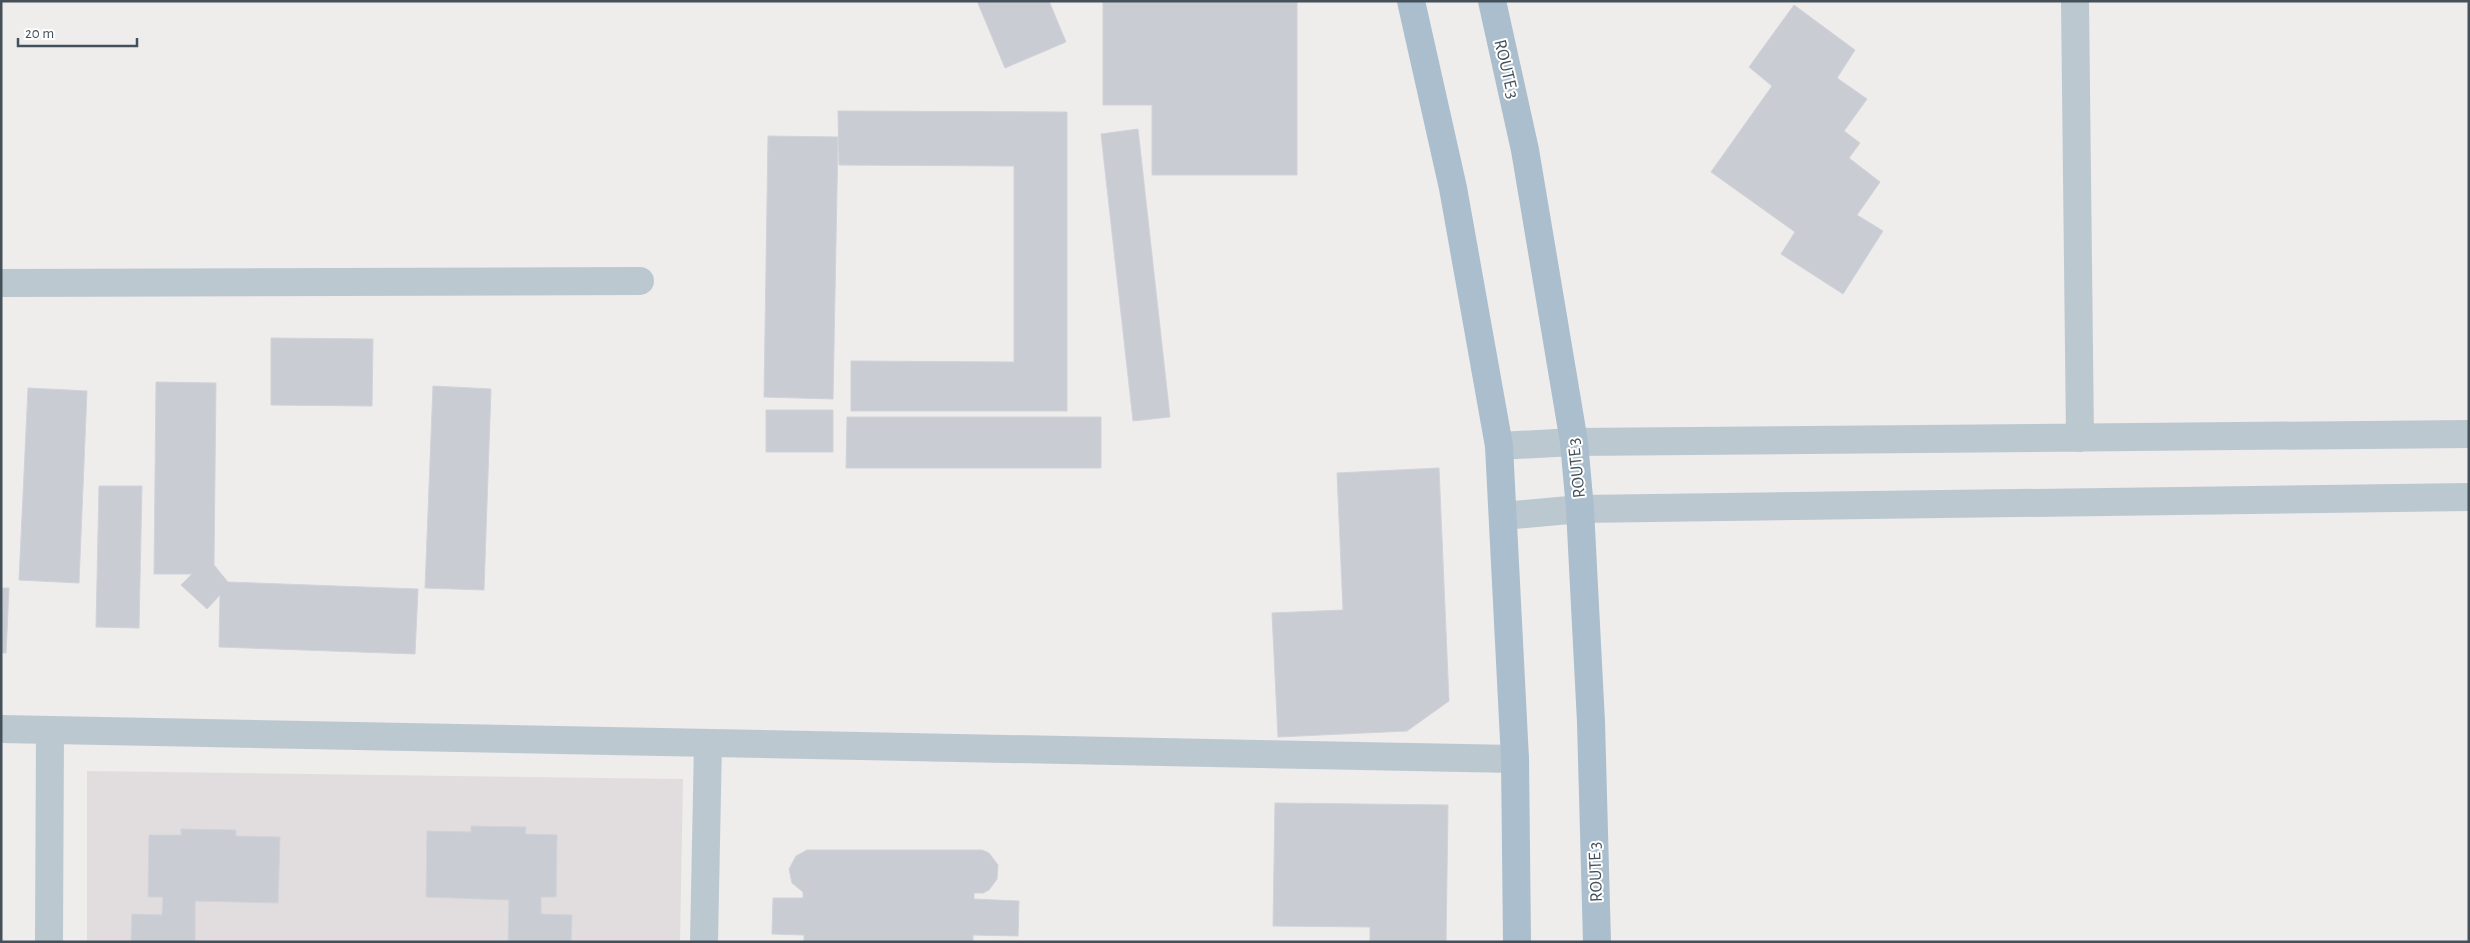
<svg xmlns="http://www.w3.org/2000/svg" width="2470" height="943" viewBox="0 0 2470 943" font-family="'Alegreya Sans',sans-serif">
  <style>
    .education { fill: #e1ddde }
    .building { fill: #c9ccd2; stroke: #d0d3d9 }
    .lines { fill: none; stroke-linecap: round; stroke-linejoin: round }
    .minor { stroke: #bcc8d0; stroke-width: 28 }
    .major { stroke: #aabecd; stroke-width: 28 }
    .labels { text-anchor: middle; stroke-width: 4; stroke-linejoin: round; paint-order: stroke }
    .street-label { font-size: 18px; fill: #44515b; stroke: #fff }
  </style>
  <rect width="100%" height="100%" fill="#efecec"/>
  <path class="education" d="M87,771L683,779L680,942H87Z"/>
  <path class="building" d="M977,1H1049L1066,42L1005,68Z
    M1103,1H1297V175H1152V105H1103Z
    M1794,5L1855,50L1837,78L1867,99L1844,131L1860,143L1849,158L1880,182L1857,215L1883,231L1843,294L1781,254L1795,232L1711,172L1772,86L1749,67Z
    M838,111L1067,112V411H851V361L1014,362V166L839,165Z
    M1138,129L1170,417L1133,421L1101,134Z
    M768,136L838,137L833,399L764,397Z
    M271,338L373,339L372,406L271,405Z
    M156,382L216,383L214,565L228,582L418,589L415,654L219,647L220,595L207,609L181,585L192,574H154Z
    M433,386L491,389L484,590L425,588Z
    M28,388L87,391L79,583L19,580Z
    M766,410H833V452H766Z
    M847,417H1101V468H846Z
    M1439,468L1449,701L1407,731L1278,737L1272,613L1343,610L1337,473Z
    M99,486H142L139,628L96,627Z
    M1,588H9L6,653H1Z
    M1275,803L1448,805L1446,942H1370V927L1273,926Z
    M471,826L526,827L525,834L557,835L556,897H541V914L572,915L571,942H508L509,900L426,897L427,831L471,832Z
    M181,829L236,830V836L280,837L278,903L195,901V942H131L132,914L162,915L163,897H148L149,835H181Z
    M807,850H982L989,853L998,865L997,879L989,890L983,893H974V899L1019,901L1018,936L973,935V942H804V935L772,934L773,898H803V892L792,883L789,869L796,856Z"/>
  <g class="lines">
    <path class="minor" d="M2075,1L2080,438
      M1,283L640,281
      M1499,446L1574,442L2469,434
      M1503,516L1580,509L2469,497
      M1,729L1515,759
      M49,942L50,730
      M704,942L708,743"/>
    <path class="major" d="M1411,1L1453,188L1499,446L1515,759L1517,942
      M1492,1L1525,150L1574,442L1580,509L1591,722L1597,942"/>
  </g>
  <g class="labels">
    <g class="street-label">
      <text transform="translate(1507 69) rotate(77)" y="6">ROUTE 3</text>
      <text transform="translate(1576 468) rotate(-96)" y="6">ROUTE 3</text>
      <text transform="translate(1595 872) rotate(-92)" y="6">ROUTE 3</text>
    </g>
  </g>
  <rect width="2470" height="943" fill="none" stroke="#44515b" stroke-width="5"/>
  <path d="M18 38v8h119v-8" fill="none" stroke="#44515b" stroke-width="2.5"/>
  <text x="25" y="38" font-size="15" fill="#44515b" stroke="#ffffff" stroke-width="4" paint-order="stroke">20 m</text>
</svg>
